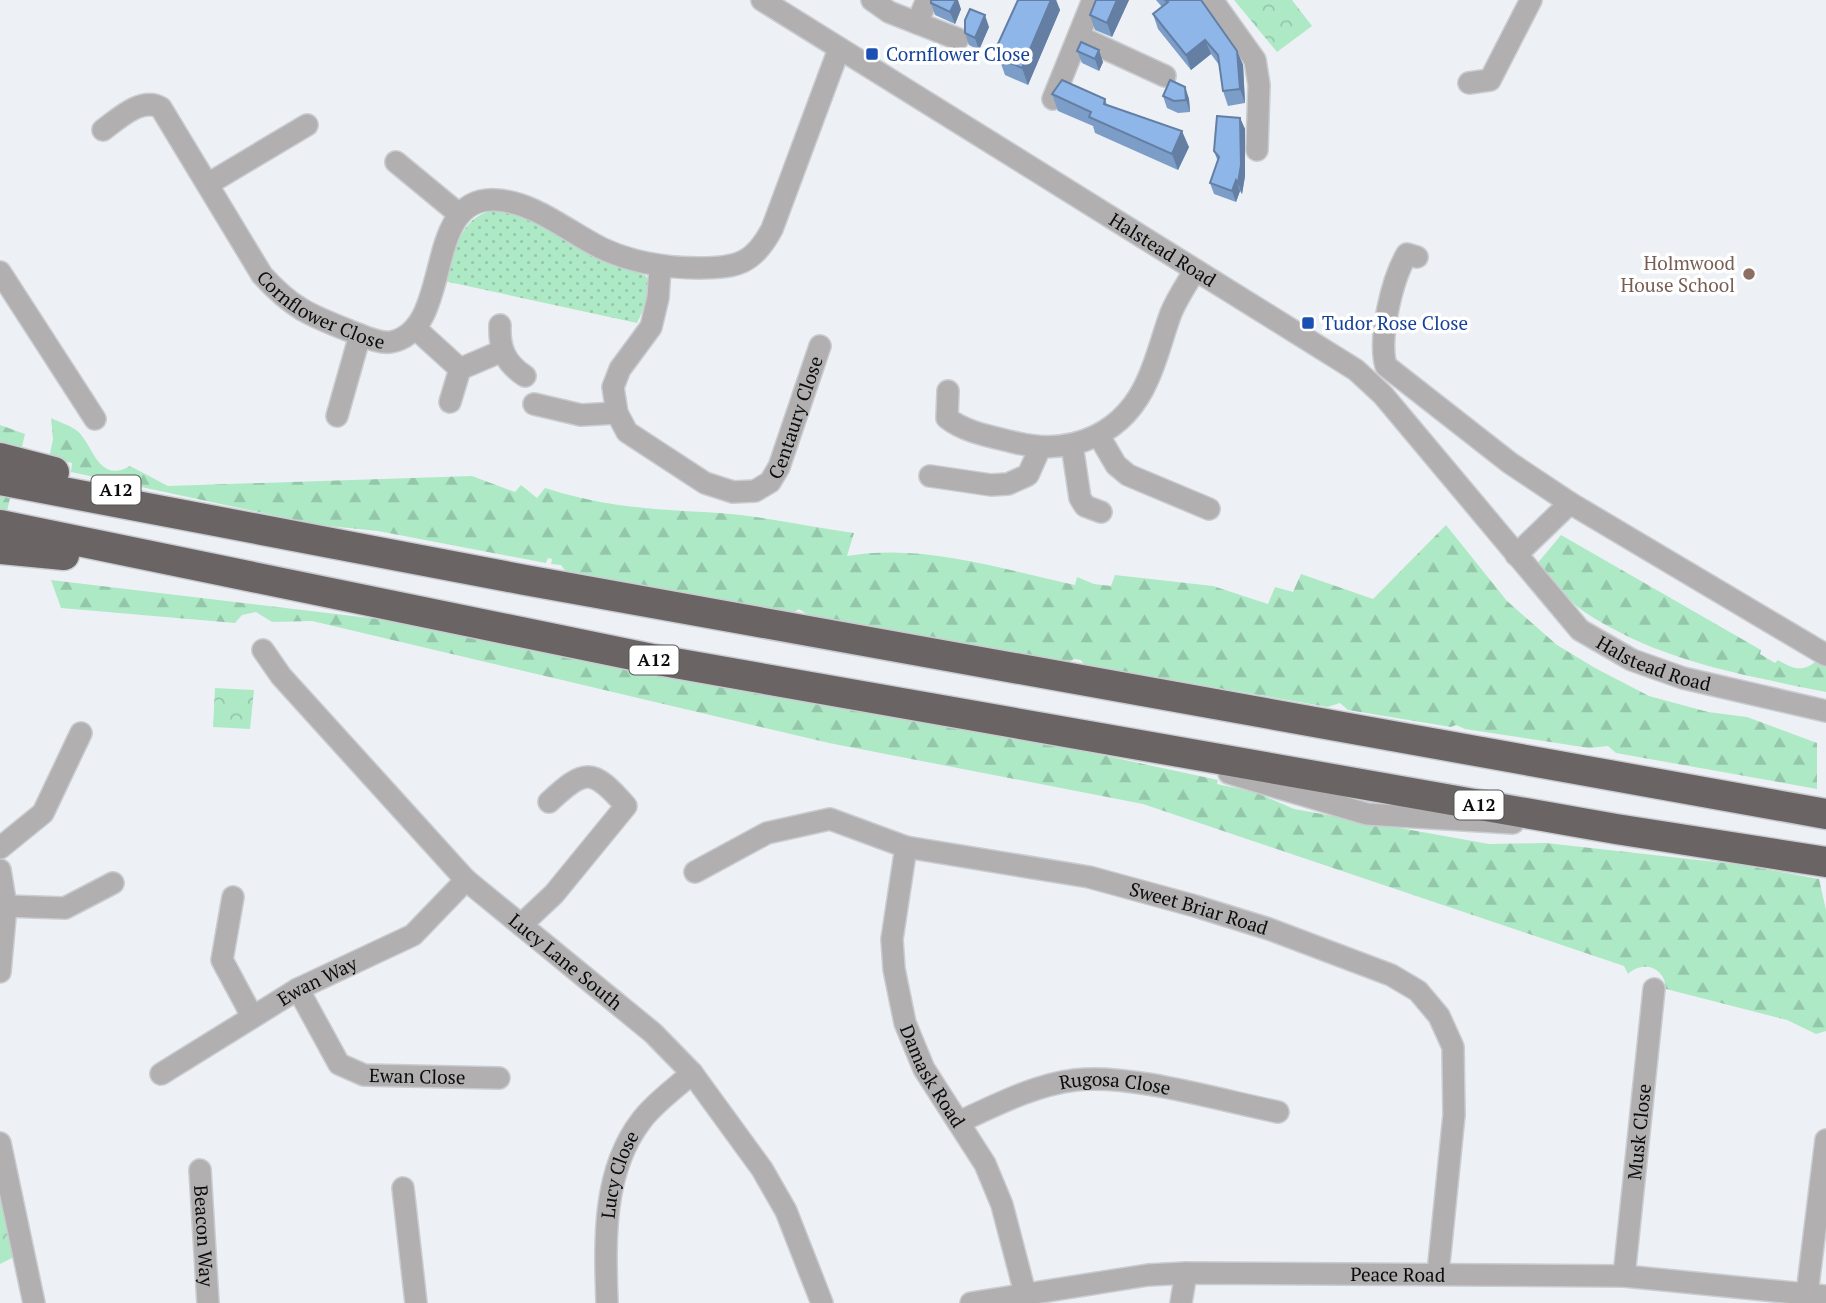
<svg xmlns="http://www.w3.org/2000/svg" width="1826" height="1303" viewBox="0 0 1826 1303" font-family="'PT Serif',serif">
  <style>
    .grass { fill: url(#grass-dots) }
    .forest { fill: url(#forest-firs) }
    .park { fill: url(#park-crowns) }
    .lines { fill: none; stroke-linecap: round; stroke-linejoin: round }
    .minor-casing { stroke: #c9ccd0; stroke-width: 24 }
    .highway-casing { stroke: #c9ccd0; stroke-width: 33 }
    .minor { stroke: #b1afaf; stroke-width: 21 }
    .highway { stroke: #6a6465; stroke-width: 30 }
    .wall { fill: #7b9dc8 }
    .shaded-wall { fill: #647fa3 }
    .building { fill: #8fb6e9; stroke: #647fa3; stroke-width: 2 }
    .transit-dot { fill: #1a4fb4; stroke: #fff; stroke-width: 2.5 }
    .education-dot { fill: #8d6e63; stroke: #fff; stroke-width: 2.5 }
    .labels { text-anchor: middle; stroke-width: 7; stroke-linejoin: round; paint-order: stroke }
    .shield { fill: #fff; stroke: #545556; stroke-width: 2 }
    .shield-label { font-size: 18px; font-weight: bold; fill: #0b0c0d }
    .transit-label { font-size: 19px; fill: #164399; stroke: #fff; text-anchor: start }
    .street-label { font-size: 19px; fill: #0b0c0d; stroke: #fff }
    .education-label { font-size: 19px; fill: #785e54; stroke: #fff; text-anchor: end }
  </style>
  <defs>
    <pattern id="grass-dots" width="8" height="8" patternUnits="userSpaceOnUse" patternTransform="scale(1.75)"><rect width="8" height="8" fill="#aee9c6"/><path d="M2 2h.1M6 6h.1" fill="none" stroke="#94c7a9" stroke-width="1.8" stroke-linecap="round"/></pattern>
    <pattern id="forest-firs" width="22" height="20" patternUnits="userSpaceOnUse" patternTransform="scale(1.75)"><rect width="22" height="20" fill="#aee9c6"/><path d="M5 1l3.5 6h-7zM16 11l3.5 6h-7z" fill="#94c7a9"/></pattern>
    <pattern id="park-crowns" width="20" height="18" patternUnits="userSpaceOnUse" patternTransform="scale(1.75)"><rect width="20" height="18" fill="#aee9c6"/><path d="M2 6a3 3 0 1 1 6 0M12 15a3 3 0 1 1 6 0" fill="none" stroke="#94c7a9"/></pattern>
  </defs>
  <rect width="100%" height="100%" fill="#edf1f5"/>
  <path class="grass" d="M506,208L646,276C653,292 644,308 637,323L444,281C457,245 461,211 506,208Z"/>
  <path class="forest" d="M51,418C59,422 69,425 76,430C93,442 97,485 130,466L168,486L472,476L515,492L521,485L537,498L545,488C602,506 645,509 704,512C753,514 805,526 854,533L847,556C924,543 1000,569 1075,585L1077,577L1094,584L1111,586L1115,575L1213,586L1268,604L1275,587L1293,592L1301,574L1373,599L1446,525L1507,601L1557,645L1595,668L1649,696L1708,712L1747,717L1817,743V789L1616,753L1608,746L1589,748L1465,729L1456,725L1451,727L1348,710L1340,703L1328,707L1084,665L1081,660L1074,659L1068,663L808,615L799,609L793,613L566,572L561,565L551,564L552,559L548,558L546,563L378,531L319,525L71,472L72,463L49,458L53,439Z
    M0,425L25,434L0,541Z
    M1561,535L1761,650L1760,654L1775,663L1778,660C1792,668 1801,673 1815,662L1826,667V692C1739,674 1658,661 1583,611C1566,599 1551,580 1536,565Z
    M51,580L378,619L962,725L1218,780L1217,784L1255,792L1294,809L1489,844L1546,843L1743,865L1819,879L1826,910V1031L1816,1034L1787,1020L1666,989C1665,967 1643,960 1628,974L1624,966L1143,804L829,743L312,621L272,622L256,612L242,615L235,623L61,608Z"/>
  <path class="park" d="M1234,0H1292L1312,26L1277,52Z
    M215,688L254,690L250,729L213,727Z
    M0,1186L16,1256L0,1264Z"/>
  <g class="lines">
    <g class="minor-casing">
      <g id="minor">
        <path id="s1" d="M762,0L1356,370L1383,395L1580,630L1632,660L1683,678L1826,711"/>
        <path d="M872,0L889,12L958,39"/>
        <path d="M1212,0L1255,60L1259,85L1257,150"/>
        <path d="M917,23L927,0"/>
        <path d="M1080,37L1165,76"/>
        <path d="M1469,83L1490,80L1531,0"/>
        <path d="M1053,99L1093,0"/>
        <path id="s2" d="M103,130C118,119 142,96 161,108L262,275C292,308 309,315 350,331C361,335 379,344 391,342C455,330 421,195 496,200C534,202 567,231 601,248C633,263 665,268 699,268C738,268 754,263 772,229L839,49"/>
        <path d="M396,162L459,214"/>
        <path d="M208,184L307,125"/>
        <path d="M1417,257L1407,254C1392,279 1378,338 1386,366L1510,463L1570,503L1826,655"/>
        <path id="s3" d="M660,268L658,298L651,327L620,369L613,387L617,413L627,432L705,483L733,492L755,491L770,482L779,467L820,346"/>
        <path d="M0,272L95,419"/>
        <path d="M500,325C499,348 505,363 525,376"/>
        <path d="M415,328L460,369L450,402"/>
        <path d="M460,369L502,351"/>
        <path d="M948,391L947,418C966,433 994,437 1017,443C1074,456 1125,433 1148,379C1158,357 1163,334 1171,313C1177,298 1187,284 1195,270"/>
        <path d="M534,404L581,415L617,413"/>
        <path d="M337,416L360,335"/>
        <path d="M1099,436L1116,465L1128,475L1209,509"/>
        <path d="M1072,445L1080,498L1085,506L1101,512"/>
        <path d="M930,476L991,485L1008,484L1028,475L1040,448"/>
        <path d="M1516,555L1570,503"/>
        <path id="s4" d="M263,650L281,676L466,880L653,1033L692,1073L762,1169L786,1211L822,1303"/>
        <path d="M1229,773L1367,814L1513,823"/>
        <path id="s5" d="M906,847L892,939L894,969L905,1023L924,1069L985,1164L1002,1205L1025,1293"/>
        <path d="M0,848L43,813L81,733"/>
        <path d="M0,870L6,906L0,972"/>
        <path id="s6" d="M695,872L767,833L830,819L906,847L1089,877L1195,906L1269,929L1391,975L1418,991L1439,1016L1453,1047L1454,1115L1438,1273"/>
        <path d="M233,897L222,960L252,1016"/>
        <path d="M6,906L65,908L113,883"/>
        <path d="M521,925L554,894L626,806C593,768 585,768 549,802"/>
        <path id="s7" d="M298,989L339,1064L364,1075L499,1078"/>
        <path id="s8" d="M161,1074L298,989L413,935L466,880"/>
        <path id="s9" d="M959,1122C996,1105 1034,1085 1075,1080C1129,1073 1223,1101 1278,1112"/>
        <path d="M0,1143L34,1303"/>
        <path id="s10" d="M200,1170L208,1303"/>
        <path d="M403,1188L416,1303"/>
        <path id="s11" d="M1624,1276L1654,989"/>
        <path d="M1807,1294L1826,1140"/>
        <path id="s12" d="M607,1303C605,1242 602,1172 641,1121C654,1103 676,1088 692,1073"/>
        <path id="s13" d="M971,1303L1148,1275L1186,1273L1624,1276L1826,1296"/>
        <path d="M1181,1303L1186,1273"/>
      </g>
    </g>
    <g class="highway-casing">
      <path id="highway" d="M0,458L54,472
        M0,480L525,580L1826,814
        M0,525L652,659L1616,829L1826,862
        M0,549L64,555"/>
    </g>
    <use href="#minor" class="minor"/>
    <use href="#highway" class="highway"/>
  </g>
  <path class="wall" d="M1018,0H1056L1060,10L1028,85L1005,75L999,58L1001,55L997,46Z
    M1129,0L1112,37L1095,30L1090,15Z
    M1156,0H1201L1237,51L1243,65L1245,103L1228,106L1223,91L1219,65L1211,54L1191,70L1158,29L1153,14L1162,7Z
    M931,3L961,9L955,24L935,15Z
    M989,27L979,50L969,45L965,33Z
    M1077,51L1103,62L1099,71L1082,63Z
    M1185,87L1189,99L1190,112L1178,113L1167,108L1163,96Z
    M1052,94L1105,99L1107,105L1189,147L1178,170L1095,133L1093,126L1058,111Z
    M1240,118L1245,129V176L1242,194L1240,191L1236,202L1214,194L1210,183L1218,162L1214,151Z"/>
  <path class="shaded-wall" d="M956,0H958L961,9L955,24L950,12Z
    M1051,0H1056L1060,10L1028,85L1022,68Z
    M1117,0H1129L1112,37L1107,23Z
    M985,15L989,27L979,50L975,38Z
    M1205,40L1211,54L1191,70L1186,55Z
    M1099,50L1103,62L1099,71L1095,59Z
    M1237,51L1243,65L1245,103L1240,89Z
    M1185,87L1189,99L1190,112L1186,100Z
    M1240,118L1245,129V176L1242,194L1238,183Z
    M1182,131L1189,147L1178,170L1172,154Z
    M1236,180L1240,191L1236,202L1232,191Z"/>
  <path class="building" d="M931,0H956L950,12L931,3Z
    M1018,0H1051L1022,68L999,58L1004,49L997,46Z
    M1096,0H1117L1107,23L1090,15Z
    M1165,0H1201L1237,51L1240,89L1223,91L1218,55L1205,40L1186,55L1153,14L1168,2Z
    M970,9L985,15L975,38L965,33V20Z
    M1081,42L1099,50L1095,59L1077,51Z
    M1062,80L1105,99L1104,104L1182,131L1172,154L1089,117L1091,112L1052,94Z
    M1170,80L1185,87L1186,100L1174,101L1163,96Z
    M1217,116L1240,118L1241,165L1238,183L1236,180L1232,191L1210,183L1219,157L1214,151Z"/>
  <g class="transit-dot">
    <rect x="865" y="47" width="14" height="14" rx="3.5"/>
    <rect x="1301" y="316" width="14" height="14" rx="3.5"/>
  </g>
  <circle class="education-dot" cx="1749" cy="274" r="7"/>
  <g class="labels">
    <g class="shield">
      <rect x="91.5" y="475.5" width="49" height="29" rx="5"/>
      <rect x="629.5" y="645.5" width="49" height="29" rx="5"/>
      <rect x="1454.5" y="790.5" width="49" height="29" rx="5"/>
    </g>
    <g class="shield-label">
      <text x="116" y="496">A12</text>
      <text x="654" y="666">A12</text>
      <text x="1479" y="811">A12</text>
    </g>
    <g class="transit-label">
      <text x="886" y="61">Cornflower Close</text>
      <text x="1322" y="330">Tudor Rose Close</text>
    </g>
    <g class="street-label">
      <text dy="7" stroke="none"><textPath href="#s1" startOffset="472">Halstead Road</textPath></text>
      <text dy="7" stroke="none"><textPath href="#s2" startOffset="331">Cornflower Close</textPath></text>
      <text dy="7" stroke="none"><textPath href="#s3" startOffset="411">Centaury Close</textPath></text>
      <text dy="7" stroke="none"><textPath href="#s1" startOffset="1125">Halstead Road</textPath></text>
      <text dy="7" stroke="none"><textPath href="#s6" startOffset="527">Sweet Briar Road</textPath></text>
      <text dy="7" stroke="none"><textPath href="#s4" startOffset="436">Lucy Lane South</textPath></text>
      <text dy="7" stroke="none"><textPath href="#s8" startOffset="182">Ewan Way</textPath></text>
      <text dy="7" stroke="none"><textPath href="#s7" startOffset="166">Ewan Close</textPath></text>
      <text dy="7" stroke="none"><textPath href="#s5" startOffset="238">Damask Road</textPath></text>
      <text dy="7" stroke="none"><textPath href="#s9" startOffset="164">Rugosa Close</textPath></text>
      <text dy="7" stroke="none"><textPath href="#s11" startOffset="145">Musk Close</textPath></text>
      <text dy="7" stroke="none"><textPath href="#s12" startOffset="130">Lucy Close</textPath></text>
      <text dy="7" stroke="none"><textPath href="#s10" startOffset="66">Beacon Way</textPath></text>
      <text dy="7" stroke="none"><textPath href="#s13" startOffset="429">Peace Road</textPath></text>
    </g>
    <g class="education-label">
      <text x="1735" y="270">Holmwood<tspan x="1735" dy="22">House School</tspan></text>
    </g>
  </g>
</svg>
